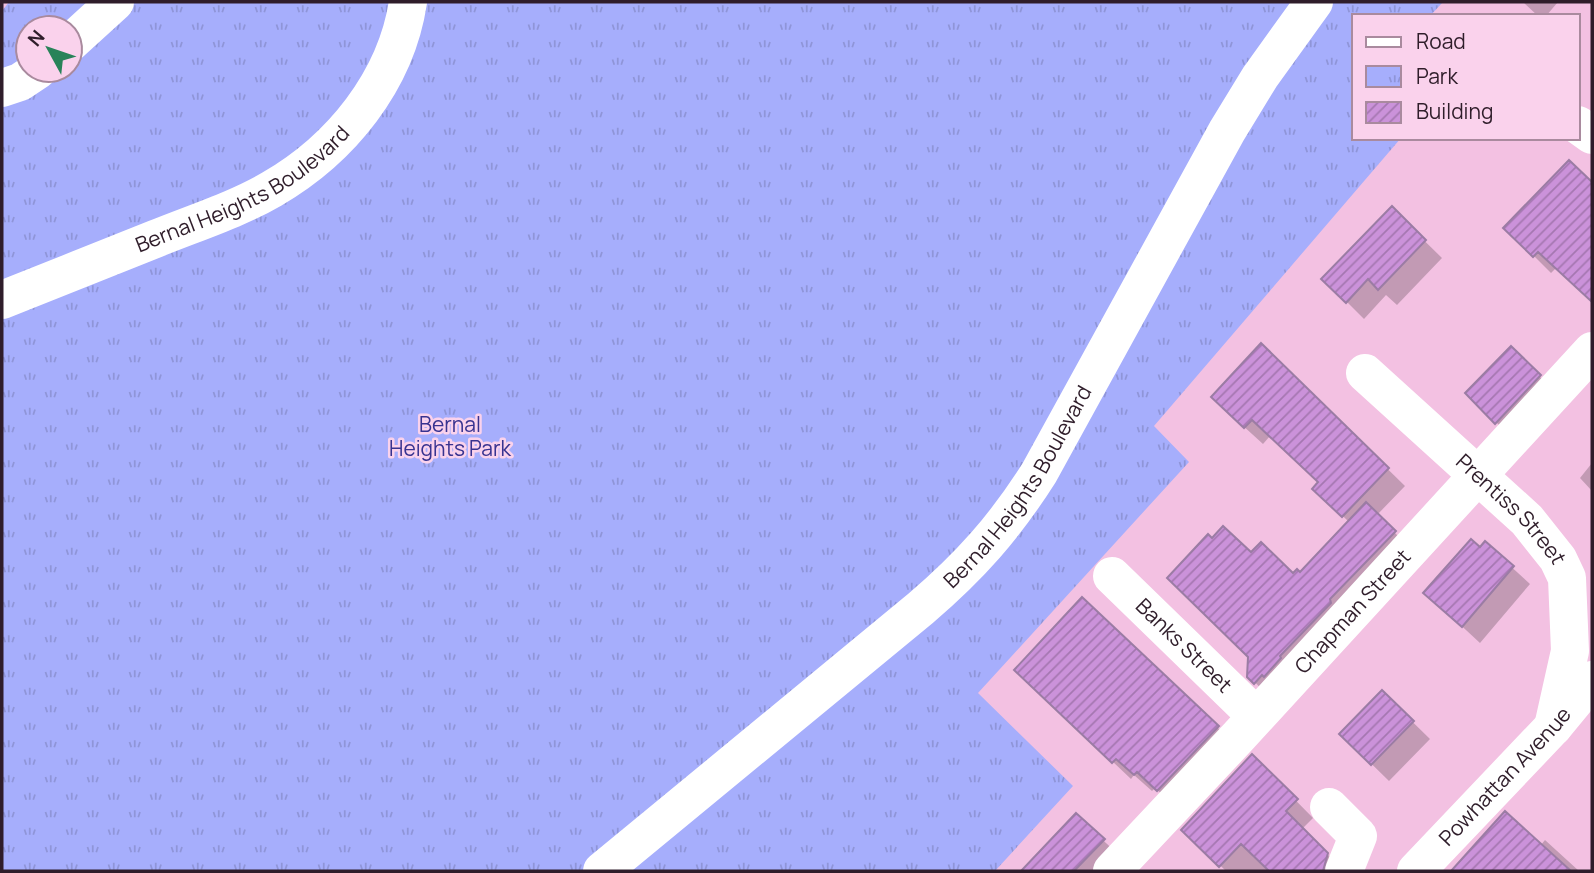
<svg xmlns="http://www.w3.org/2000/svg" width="1594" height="873" viewBox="0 0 1594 873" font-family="Manrope,sans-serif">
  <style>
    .park { fill: url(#park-tufts); fill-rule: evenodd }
    .shadow { fill: #0003 }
    .building { fill: url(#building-hatch); stroke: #9b7ca4; stroke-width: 2 }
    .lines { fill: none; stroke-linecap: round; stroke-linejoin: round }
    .minor { stroke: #fff; stroke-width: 38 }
    .labels { text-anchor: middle; stroke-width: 5; stroke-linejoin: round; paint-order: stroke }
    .street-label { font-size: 21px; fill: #2f1d2a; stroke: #fad2ec }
    .park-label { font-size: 21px; fill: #383390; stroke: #fad2ec }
  </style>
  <defs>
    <pattern id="park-tufts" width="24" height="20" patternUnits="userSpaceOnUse" patternTransform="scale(1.75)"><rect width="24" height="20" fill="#a6aefc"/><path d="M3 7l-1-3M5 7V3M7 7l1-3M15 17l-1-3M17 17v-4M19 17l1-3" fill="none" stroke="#8f95d8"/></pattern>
    <pattern id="building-hatch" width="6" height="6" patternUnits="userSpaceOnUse" patternTransform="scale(1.75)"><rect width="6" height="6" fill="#cb92da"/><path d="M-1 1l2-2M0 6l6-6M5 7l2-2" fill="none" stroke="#a577b1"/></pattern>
  </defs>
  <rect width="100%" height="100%" fill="#f3c1e2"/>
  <path class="park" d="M9,2H1443L1430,16H1354V138H1401L1154,426L1189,462L978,693L1073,786L995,871H2V11ZM28,28H70V70H28Z"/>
  <path class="shadow" d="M1523,2H1558L1546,16H1538Z
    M1569,163L1592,185V302L1556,268L1551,273L1506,228Z
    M1392,209L1442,258L1397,305L1386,295L1364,319L1324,279Z
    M1261,345L1405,486L1377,515L1411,549L1272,700L1249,676L1293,576L1301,575L1349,522L1315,489L1320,483L1270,436L1263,444L1230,414Z
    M1511,348L1556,393L1514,440L1467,393Z
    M1592,463V491L1580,478Z
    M1485,543L1530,584L1480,643L1426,593Z
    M1034,687L1217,727L1234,744L1176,807L1155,788L1152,791L1134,775L1131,779Z
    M1382,692L1430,739L1389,781L1341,734Z
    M1252,756L1313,818L1302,829L1344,871H1226L1183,830Z
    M1076,815L1121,857L1108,871H1024Z
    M1545,840L1579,871H1473L1463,861L1540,846Z"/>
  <path class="building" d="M1569,160L1592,182V302L1538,252L1533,257L1503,228Z
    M1392,206L1426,240L1378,290L1368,279L1346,303L1321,279Z
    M1261,343L1389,468L1342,517L1312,489L1318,482L1252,420L1244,428L1211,397Z
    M1511,346L1541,375L1495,424L1465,393Z
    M1366,502L1396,531L1330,599L1331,603L1280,656L1281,658L1264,677L1262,675L1254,684L1247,677L1248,657L1167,578L1208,534L1212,538L1223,526L1251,552L1261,542L1293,573L1297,569L1300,572Z
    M1471,539L1480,547L1485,541L1514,566L1462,627L1423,593Z
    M1082,597L1219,726L1157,791L1137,772L1134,775L1116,759L1112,763L1014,670Z
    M1382,690L1414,721L1371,765L1339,734Z
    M1252,754L1298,799L1286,811L1328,853L1323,871H1269L1241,844L1219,867L1181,830Z
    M1505,811L1571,871H1451Z
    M1076,813L1105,839L1074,871H1021Z"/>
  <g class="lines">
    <g class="minor">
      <path d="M70,43L115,2"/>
      <path d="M2,88L20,82L38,70"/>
      <path d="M1578,125L1592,135"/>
      <path id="s1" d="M2,300C53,280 104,259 155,239C194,223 236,210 272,189C341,149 396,81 408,2"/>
      <path id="s2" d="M1365,373L1527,520L1558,559L1567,578L1570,651L1553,727"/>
      <path id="s3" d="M1112,576L1256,716"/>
      <path d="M1329,807L1358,836L1344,871"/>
      <path id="s4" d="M602,871L921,608C970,566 1004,528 1039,473L1227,131L1260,77L1314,2"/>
      <path id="s5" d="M1112,871L1238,737L1592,351"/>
      <path id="s6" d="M1416,871L1553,727L1592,680"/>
    </g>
  </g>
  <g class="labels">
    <g class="street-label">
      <text dy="7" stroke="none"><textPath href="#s1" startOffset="266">Bernal Heights Boulevard</textPath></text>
      <text dy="7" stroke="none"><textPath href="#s4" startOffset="570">Bernal Heights Boulevard</textPath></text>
      <text dy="7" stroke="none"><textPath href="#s2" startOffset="200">Prentiss Street</textPath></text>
      <text dy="7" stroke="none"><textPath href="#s5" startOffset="354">Chapman Street</textPath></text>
      <text dy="7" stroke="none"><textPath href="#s3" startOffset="100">Banks Street</textPath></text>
      <text dy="7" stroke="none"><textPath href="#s6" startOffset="130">Powhattan Avenue</textPath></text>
    </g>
    <g class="park-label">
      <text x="450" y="432">Bernal<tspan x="450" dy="24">Heights Park</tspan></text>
    </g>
  </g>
  <rect width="1594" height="873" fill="none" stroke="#2f1d2a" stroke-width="7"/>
  <rect x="1352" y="14" width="228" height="126" fill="#fad2ec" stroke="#a98a9e" stroke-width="2"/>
  <rect x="1366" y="37" width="35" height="10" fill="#ffffff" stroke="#a98a9e" stroke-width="2"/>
  <text x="1416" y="49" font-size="21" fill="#2f1d2a">Road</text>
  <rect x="1366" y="66" width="35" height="21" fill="url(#park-tufts)" stroke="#a98a9e" stroke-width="2"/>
  <text x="1416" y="84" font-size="21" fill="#2f1d2a">Park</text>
  <rect x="1366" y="102" width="35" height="21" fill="url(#building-hatch)" stroke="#a98a9e" stroke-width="2"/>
  <text x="1416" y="119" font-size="21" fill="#2f1d2a">Building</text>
  <g transform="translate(49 49) rotate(310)"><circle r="33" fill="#fad2ec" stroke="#a98a9e" stroke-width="2"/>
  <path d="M0-5L12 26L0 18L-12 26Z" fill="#288359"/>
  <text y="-10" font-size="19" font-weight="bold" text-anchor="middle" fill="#2f1d2a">N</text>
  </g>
</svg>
